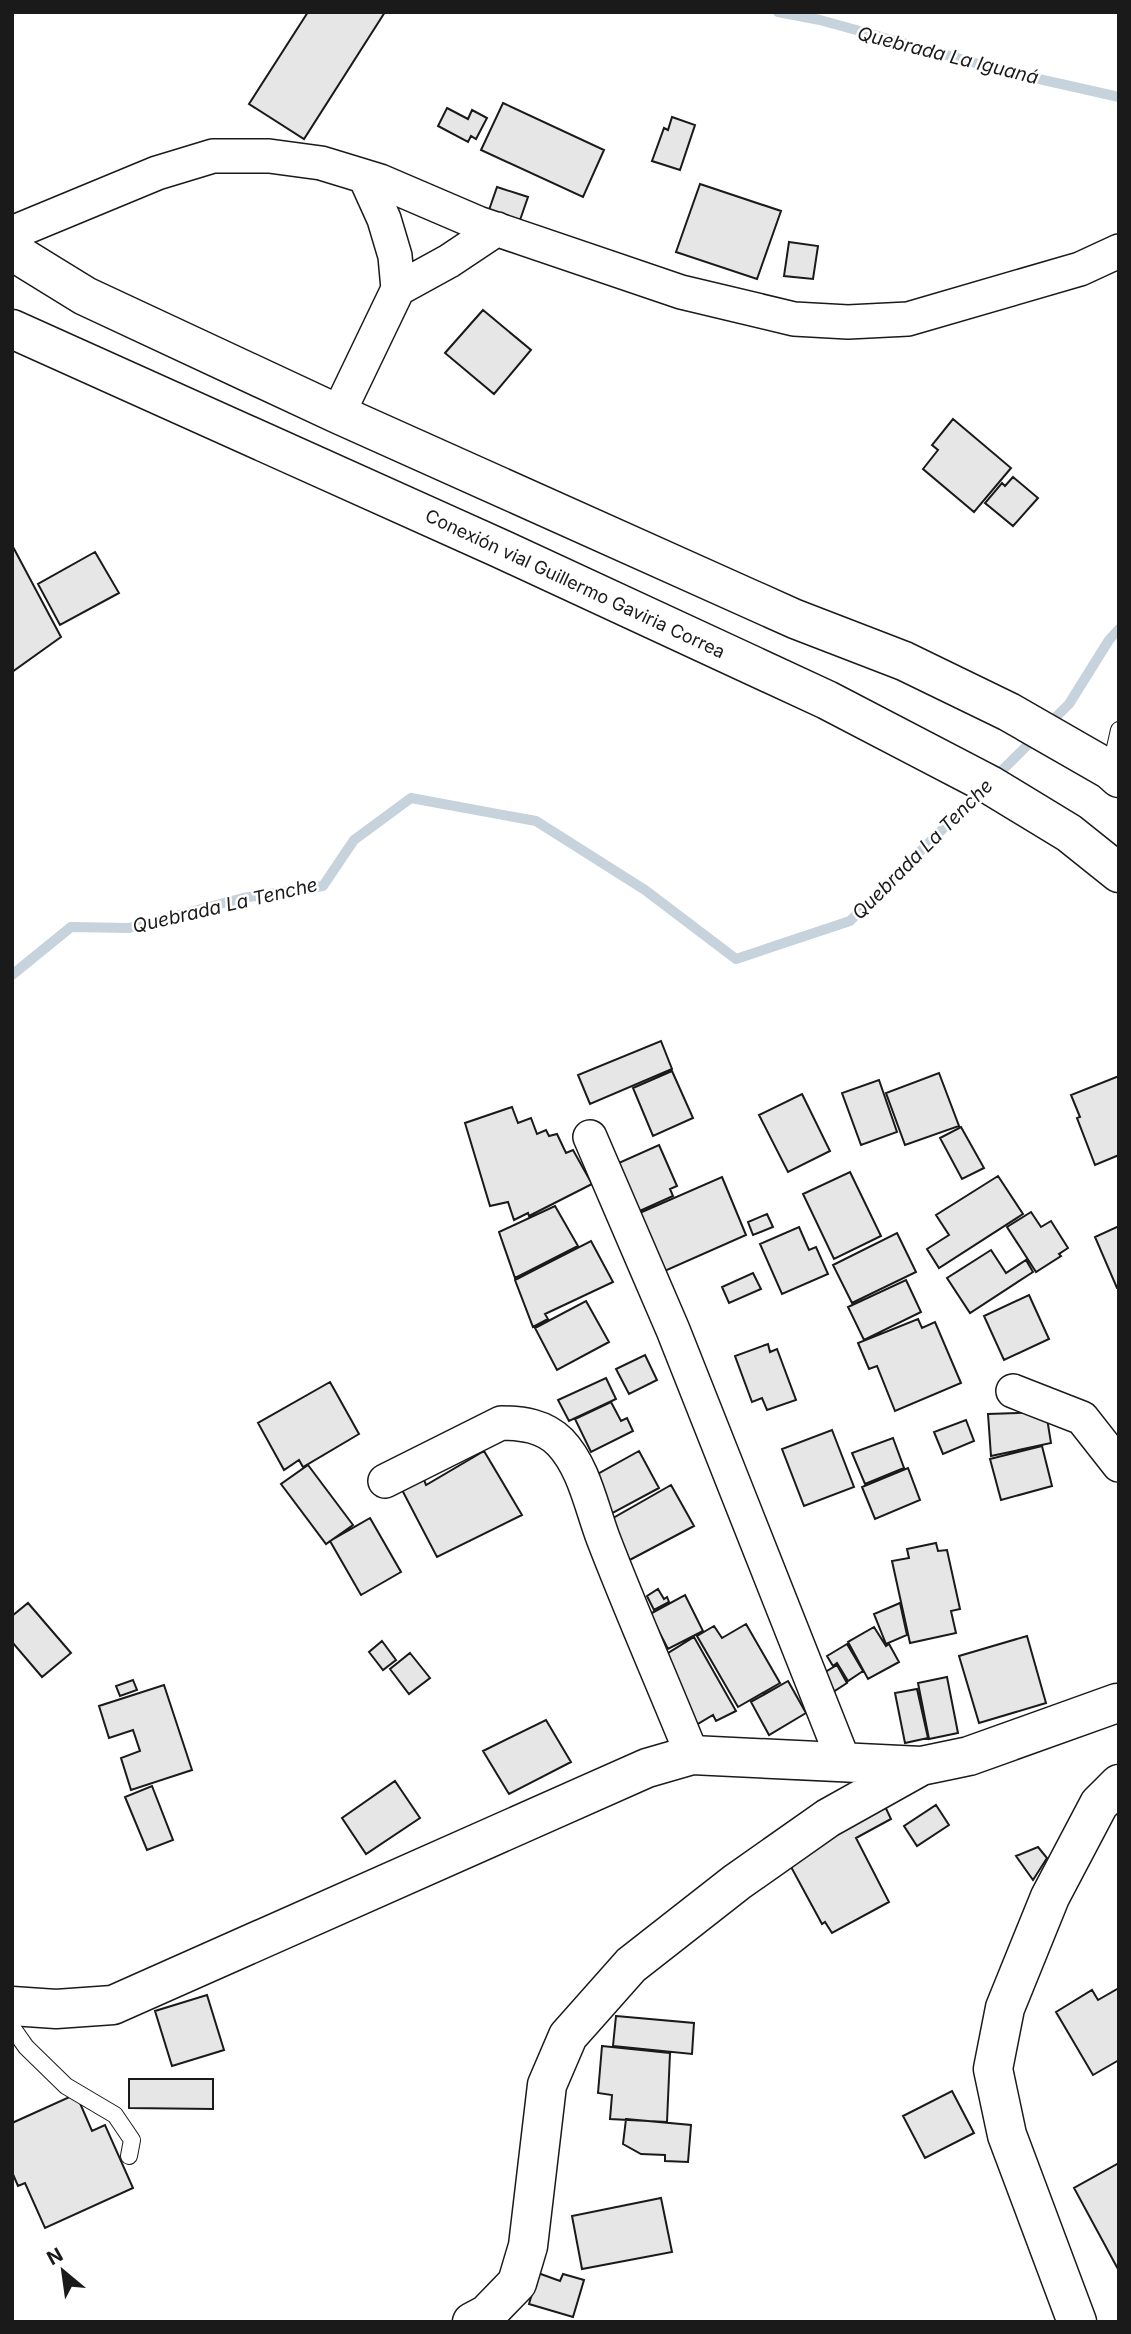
<svg xmlns="http://www.w3.org/2000/svg" width="1131" height="2334" viewBox="0 0 1131 2334" font-family="Inter,sans-serif">
  <style>
    .lines { fill: none; stroke-linecap: round; stroke-linejoin: round }
    .stream { stroke: #c6d2dc; stroke-width: 10 }
    .building { fill: #e6e6e6; stroke: #1a1a1a; stroke-width: 2 }
    .service-casing { stroke: #1a1a1a; stroke-width: 18 }
    .minor-casing { stroke: #1a1a1a; stroke-width: 36 }
    .tertiary-casing { stroke: #1a1a1a; stroke-width: 41 }
    .trunk-casing { stroke: #1a1a1a; stroke-width: 41 }
    .service { stroke: #fff; stroke-width: 16 }
    .minor { stroke: #fff; stroke-width: 33 }
    .tertiary { stroke: #fff; stroke-width: 38 }
    .trunk { stroke: #fff; stroke-width: 38 }
    .labels { text-anchor: middle; stroke-width: 5; stroke-linejoin: round; paint-order: stroke }
    .street-label { font-size: 18px; fill: #1a1a1a; stroke: #fff }
    .water-label { font-size: 19px; font-style: italic; fill: #1a1a1a; stroke: #fff }
  </style>
  <rect width="100%" height="100%" fill="#fff"/>
  <g class="lines">
    <path class="stream" d="M778,12L820,20L1008,72L1119,97
      M12,975L71,927L129,928L243,898L323,886L354,840L411,798L536,821L645,890L736,959L850,921L1069,704L1109,640L1119,629"/>
  </g>
  <path class="building" d="M308,12H385L304,139L249,104Z
    M503,103L604,150L583,197L481,150Z
    M447,108L468,119L472,110L487,118L476,139L471,136L468,142L438,126Z
    M672,117L695,125L680,170L652,161L664,128L668,130Z
    M700,184L781,211L757,279L676,252Z
    M497,187L528,197L520,220L489,210Z
    M789,242L818,246L813,279L784,276Z
    M483,310L531,350L494,394L445,353Z
    M953,419L1011,468L974,512L923,469L938,450L932,445Z
    M1013,477L1038,498L1013,526L985,503L1002,483L1005,486Z
    M12,545L61,637L12,672Z
    M95,552L119,593L60,625L38,584Z
    M661,1041L672,1069L590,1104L578,1075Z
    M672,1071L693,1118L653,1136L633,1088Z
    M939,1073L959,1126L905,1145L886,1093Z
    M1119,1076V1155L1095,1165L1077,1118L1080,1117L1071,1095Z
    M879,1080L897,1132L861,1145L842,1093Z
    M802,1094L830,1151L788,1172L759,1115Z
    M512,1107L518,1123L531,1118L537,1134L546,1130L549,1136L557,1134L566,1153L573,1150L592,1184L529,1216L528,1213L514,1220L508,1202L490,1206L465,1123Z
    M961,1127L984,1168L962,1179L940,1138Z
    M659,1145L677,1186L670,1189L673,1196L633,1214L612,1166Z
    M850,1172L881,1236L834,1259L803,1194Z
    M998,1176L1023,1214L939,1268L927,1249L949,1235L936,1215Z
    M722,1177L746,1235L660,1273L635,1215Z
    M555,1206L578,1246L515,1278L499,1232Z
    M1031,1212L1041,1227L1051,1221L1068,1248L1059,1254L1061,1256L1036,1272L1007,1227Z
    M767,1214L773,1227L753,1235L748,1222Z
    M1119,1226V1288H1117L1095,1237Z
    M799,1227L809,1250L816,1247L828,1274L782,1294L760,1244Z
    M897,1233L916,1272L852,1303L833,1265Z
    M591,1241L613,1282L545,1314L548,1319L533,1327L515,1280Z
    M991,1250L1006,1273L1026,1260L1033,1272L970,1313L947,1278Z
    M753,1273L761,1289L729,1303L722,1287Z
    M906,1280L921,1312L864,1340L848,1307Z
    M1029,1295L1049,1339L1004,1360L984,1316Z
    M586,1301L609,1342L557,1370L535,1328Z
    M918,1319L922,1328L935,1322L961,1383L895,1411L877,1366L869,1369L858,1343Z
    M768,1344L770,1352L777,1349L796,1400L767,1410L762,1398L752,1402L735,1356Z
    M645,1355L657,1380L629,1394L616,1369Z
    M606,1378L616,1399L569,1421L558,1400Z
    M330,1382L359,1434L303,1467L299,1460L284,1470L258,1423Z
    M611,1402L621,1421L627,1418L633,1431L591,1452L575,1419Z
    M1046,1412L1051,1443L991,1456L988,1414Z
    M966,1420L974,1441L943,1454L934,1432Z
    M832,1430L854,1487L804,1506L782,1449Z
    M893,1438L904,1468L865,1484L852,1453Z
    M1042,1446L1052,1486L1001,1500L990,1459Z
    M484,1451L522,1515L437,1557L401,1488L423,1477L426,1485Z
    M639,1451L659,1488L607,1516L587,1480Z
    M308,1465L353,1525L326,1544L281,1484Z
    M908,1468L920,1500L875,1519L862,1487Z
    M671,1485L694,1526L624,1563L608,1521Z
    M370,1518L401,1572L361,1595L330,1541Z
    M936,1543L938,1551L947,1550L960,1609L951,1611L956,1633L910,1643L892,1561L909,1558L907,1549Z
    M658,1589L664,1599L667,1597L669,1602L654,1610L647,1596Z
    M685,1595L703,1631L668,1649L650,1614Z
    M28,1603L71,1653L42,1677L12,1642V1616Z
    M900,1603L907,1635L886,1644L874,1614Z
    M746,1624L780,1683L738,1707L697,1636L714,1626L722,1638Z
    M874,1627L886,1646L889,1644L899,1662L868,1679L848,1642Z
    M1027,1636L1046,1703L979,1723L959,1656Z
    M694,1637L736,1711L716,1721L713,1715L696,1725L665,1655Z
    M382,1641L396,1660L383,1670L369,1652Z
    M847,1644L863,1671L848,1681L837,1663L833,1666L827,1656Z
    M410,1653L430,1678L409,1694L390,1669Z
    M837,1665L847,1683L833,1692L822,1674Z
    M947,1677L958,1733L929,1739L918,1683Z
    M133,1680L137,1690L120,1696L116,1686Z
    M788,1681L806,1713L769,1735L751,1702Z
    M164,1685L192,1770L131,1790L121,1758L140,1751L133,1730L109,1738L99,1706Z
    M917,1689L928,1738L905,1743L895,1693Z
    M546,1720L571,1762L509,1794L483,1751Z
    M395,1781L420,1818L366,1854L342,1818Z
    M152,1786L173,1840L147,1850L125,1797Z
    M882,1800L891,1819L856,1838L889,1902L832,1933L825,1922L822,1924L784,1854Z
    M936,1805L949,1825L917,1846L904,1826Z
    M1038,1847L1047,1858L1033,1880L1016,1856Z
    M1119,1988V2060L1093,2075L1056,2012L1092,1990L1098,2000Z
    M207,1995L224,2050L172,2066L155,2011Z
    M616,2016L694,2023L692,2054L613,2046Z
    M602,2046L670,2053L667,2122L610,2119L612,2095L598,2093Z
    M129,2079H213V2109L129,2108Z
    M952,2091L974,2133L925,2158L903,2116Z
    M76,2094L92,2131L105,2125L133,2188L45,2228L25,2183L18,2186L12,2172V2123Z
    M626,2119L691,2125L688,2162L665,2161V2155L641,2154L623,2144Z
    M1119,2163V2271L1074,2188Z
    M661,2198L672,2252L582,2269L572,2216Z
    M538,2273L560,2281L563,2274L584,2280L573,2317L529,2304Z"/>
  <g class="lines">
    <g class="service-casing">
      <path id="service" d="M1110,770L1119,730
        M12,2027L26,2047L66,2086L115,2115L132,2140L129,2156"/>
    </g>
    <g class="minor-casing">
      <path id="minor" d="M12,233L157,173L213,156H269L321,163L380,181L478,223L681,292L794,319L848,322L908,319L1080,269L1119,251
        M398,289L449,261L497,229
        M338,414L398,289L395,256L384,219L365,177
        M590,1137L673,1330L844,1762
        M1013,1391L1082,1418L1119,1465
        M385,1481L501,1423C523,1423 544,1426 560,1442C584,1467 591,1506 603,1538C631,1611 663,1683 692,1755"/>
    </g>
    <g class="tertiary-casing">
      <path id="tertiary" d="M12,2006L56,2009L113,2005L647,1768L692,1755L921,1766L969,1756L1117,1703L1119,1704
        M472,2322L487,2314L517,2283L528,2246L547,2085L568,2036L631,1965L737,1882L828,1818L921,1766
        M1077,2322L1007,2135L993,2069L1005,2008L1050,1897L1099,1804L1119,1784"/>
    </g>
    <g class="trunk-casing">
      <path id="trunk" d="M12,251L85,296L338,414L795,619L904,661L1009,712L1110,770L1119,778
        M12,329L499,548L827,700L990,785L1069,833L1119,873"/>
    </g>
    <use href="#service" class="service"/>
    <use href="#minor" class="minor"/>
    <use href="#tertiary" class="tertiary"/>
    <use href="#trunk" class="trunk"/>
  </g>
  <g class="labels">
    <g class="street-label">
      <text transform="translate(575 584) rotate(25)" y="6">Conexión vial Guillermo Gaviria Correa</text>
    </g>
    <g class="water-label">
      <text transform="translate(948 55) rotate(14)" y="7">Quebrada La Iguaná</text>
      <text transform="translate(922 849) rotate(-45)" y="7">Quebrada La Tenche</text>
      <text transform="translate(225 905) rotate(-13)" y="7">Quebrada La Tenche</text>
    </g>
  </g>
  <rect width="1131" height="2334" fill="none" stroke="#1a1a1a" stroke-width="28"/>
  <g transform="translate(63 2271) rotate(331)" stroke="#ffffff" stroke-width="5" paint-order="stroke">
  <path d="M0-5L12 26L0 18L-12 26Z" fill="#1a1a1a"/>
  <text y="-10" font-size="19" font-weight="bold" text-anchor="middle" fill="#1a1a1a">N</text>
  </g>
</svg>
